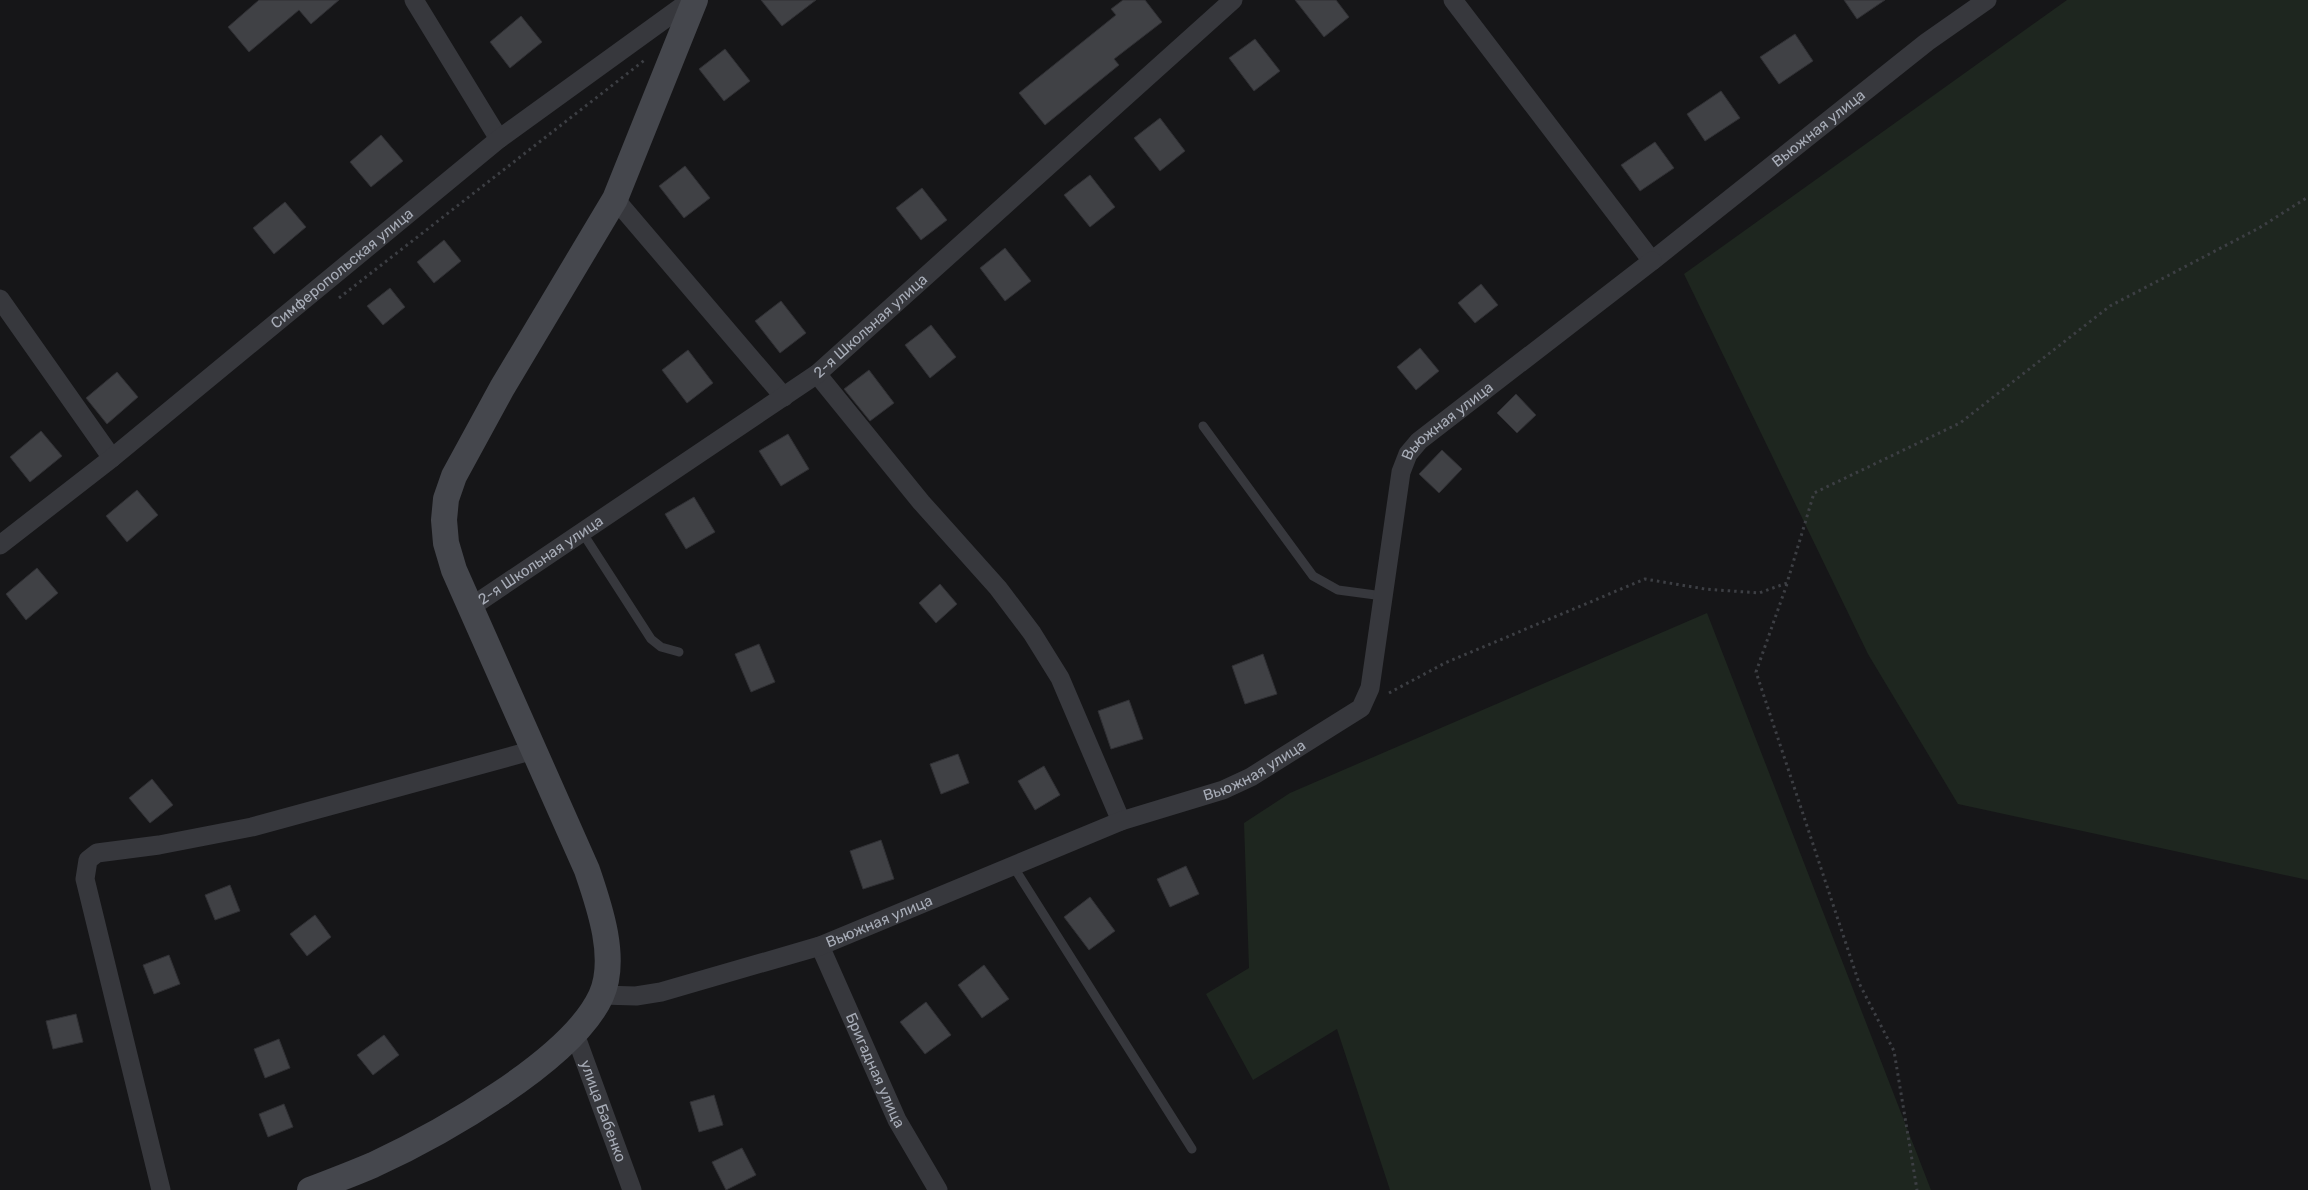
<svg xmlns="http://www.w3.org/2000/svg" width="2308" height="1190" viewBox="0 0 2308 1190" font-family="Rubik,sans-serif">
<rect width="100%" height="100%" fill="#161618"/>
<g fill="#1e261f">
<path d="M2067,0H2308V880L1958,804L1868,654L1684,274Z"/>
<path d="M1707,613L1931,1190H1390L1337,1029L1253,1080L1206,994L1249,968L1244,823L1290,793Z"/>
</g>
<g fill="#404145" stroke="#303034">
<path d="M259,0H339L311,24L299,10L249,52L228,27Z"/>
<path d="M761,0H816L782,26Z"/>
<path d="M1123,0H1145L1162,22L1114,59L1119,65L1045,125L1019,93L1116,15L1111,9Z"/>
<path d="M1295,0H1336L1349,17L1324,37Z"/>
<path d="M1844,0H1885L1857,19Z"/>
<path d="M521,16L542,42L510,68L490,42Z"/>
<path d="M1795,34L1813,61L1779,84L1760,57Z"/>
<path d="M1255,39L1280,71L1254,91L1229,58Z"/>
<path d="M725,49L750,81L724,101L699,69Z"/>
<path d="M1721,91L1740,118L1705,141L1687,114Z"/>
<path d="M1160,118L1185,151L1160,171L1134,138Z"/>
<path d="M381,135L403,161L371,187L350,162Z"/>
<path d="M1655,142L1674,168L1640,191L1621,165Z"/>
<path d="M685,166L710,198L684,218L659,186Z"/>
<path d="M1090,175L1115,207L1090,227L1064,195Z"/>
<path d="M922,188L947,220L921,240L896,208Z"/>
<path d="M285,202L306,227L274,254L253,228Z"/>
<path d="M444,240L461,261L434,283L417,262Z"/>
<path d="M1005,248L1031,281L1005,301L980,268Z"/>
<path d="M1481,284L1498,305L1475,323L1458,303Z"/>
<path d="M390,288L405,307L383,325L367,306Z"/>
<path d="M781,301L806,333L780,353L755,321Z"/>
<path d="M931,325L956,357L930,378L905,345Z"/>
<path d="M1420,348L1439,371L1416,390L1397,367Z"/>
<path d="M688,350L713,383L687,403L662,370Z"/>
<path d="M869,370L894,403L870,421L844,389Z"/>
<path d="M117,372L138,397L107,424L86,398Z"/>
<path d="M1516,394L1536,415L1517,433L1497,413Z"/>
<path d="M41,431L62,456L30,482L10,457Z"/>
<path d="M788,434L809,469L781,486L759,451Z"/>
<path d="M1442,450L1462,469L1439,493L1419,474Z"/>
<path d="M137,490L158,515L127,542L106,516Z"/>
<path d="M694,497L715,532L686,549L665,514Z"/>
<path d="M37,568L58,593L26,620L6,594Z"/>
<path d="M940,584L957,604L936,623L919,603Z"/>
<path d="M759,644L775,682L751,692L735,654Z"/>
<path d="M1263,654L1277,694L1245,704L1232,666Z"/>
<path d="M1129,700L1143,739L1111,749L1098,711Z"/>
<path d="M958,754L969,783L941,794L930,764Z"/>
<path d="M1044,766L1060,795L1035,810L1018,781Z"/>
<path d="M152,779L173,805L150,823L129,798Z"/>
<path d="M881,840L894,879L863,889L850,851Z"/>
<path d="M1186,866L1199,894L1170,907L1157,879Z"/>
<path d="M230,885L240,911L215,920L205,895Z"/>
<path d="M1090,897L1115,931L1089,950L1064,917Z"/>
<path d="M315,915L331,937L307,956L290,934Z"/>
<path d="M169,955L180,984L154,994L143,965Z"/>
<path d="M984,965L1009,999L982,1018L958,985Z"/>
<path d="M926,1002L951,1035L925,1054L900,1022Z"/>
<path d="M76,1014L83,1042L53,1049L46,1021Z"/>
<path d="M384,1035L399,1055L373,1075L357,1055Z"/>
<path d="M279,1039L290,1068L265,1078L254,1049Z"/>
<path d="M714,1095L723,1125L699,1132L690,1102Z"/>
<path d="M284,1104L293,1127L268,1137L259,1114Z"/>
<path d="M742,1148L756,1175L726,1190L712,1162Z"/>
</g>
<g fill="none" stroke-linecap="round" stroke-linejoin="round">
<g stroke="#3d3f44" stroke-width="3" stroke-dasharray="2.5 4" stroke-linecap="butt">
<path d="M339,298L646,59"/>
<path d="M1787,584L1756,672L1859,983L1894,1051L1917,1190"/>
<path d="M1389,693L1445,663L1645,579L1705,589L1759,593L1787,583L1814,493L1960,423L2110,306L2259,228L2308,197"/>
</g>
<g stroke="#37383d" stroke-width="9">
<path d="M1203,426L1313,576L1338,590L1383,596"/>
<path d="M582,532L651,639L661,647L679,652"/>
<path d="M1013,866L1192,1149"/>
</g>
<g stroke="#37383d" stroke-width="19">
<path d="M414,0L499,139"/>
<path id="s1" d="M1453,0L1652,261L1927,42L1987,0"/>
<path d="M615,199L784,397"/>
<path d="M0,299L112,458"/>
<path d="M817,374L921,502L998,588L1032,633L1060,678L1121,821"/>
<path id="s2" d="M0,545L112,458L499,139L691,0"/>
<path id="s3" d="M471,607L817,374L1233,0"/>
<path id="s4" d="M820,946L897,1120L938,1190"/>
<path id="s5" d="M601,995L636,996L661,992L820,946L1121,821L1223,790L1251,777L1361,708L1370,688L1401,472L1408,454L1419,441L1652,261"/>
<path id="s6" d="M575,1034L632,1190"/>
<path d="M161,1190L85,879L88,860L97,853L159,845L252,827L534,750"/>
</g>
<path stroke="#45474d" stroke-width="26" d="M310,1190C331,1182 352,1174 373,1165C438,1135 571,1061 601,996C618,959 599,905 587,870L454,570L446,543L444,520L446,499L454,476L502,388L615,199L695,0"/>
</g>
<g text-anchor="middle" stroke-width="4.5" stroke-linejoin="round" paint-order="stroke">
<g font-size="15" fill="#a8adb8" stroke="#111113">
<text dy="5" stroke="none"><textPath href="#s1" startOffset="541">Вьюжная улица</textPath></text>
<text dy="5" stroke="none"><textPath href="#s2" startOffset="440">Симферопольская улица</textPath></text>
<text dy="5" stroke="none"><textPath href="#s3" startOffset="489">2-я Школьная улица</textPath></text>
<text dy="5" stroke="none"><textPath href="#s5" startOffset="1130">Вьюжная улица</textPath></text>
<text dy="5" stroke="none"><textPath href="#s3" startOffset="84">2-я Школьная улица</textPath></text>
<text dy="5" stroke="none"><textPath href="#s5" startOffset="695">Вьюжная улица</textPath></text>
<text dy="5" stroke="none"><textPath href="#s5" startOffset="290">Вьюжная улица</textPath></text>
<text dy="5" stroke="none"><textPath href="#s4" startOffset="136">Бригадная улица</textPath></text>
<text dy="5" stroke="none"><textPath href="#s6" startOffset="82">улица Бабенко</textPath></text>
</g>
</g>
</svg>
